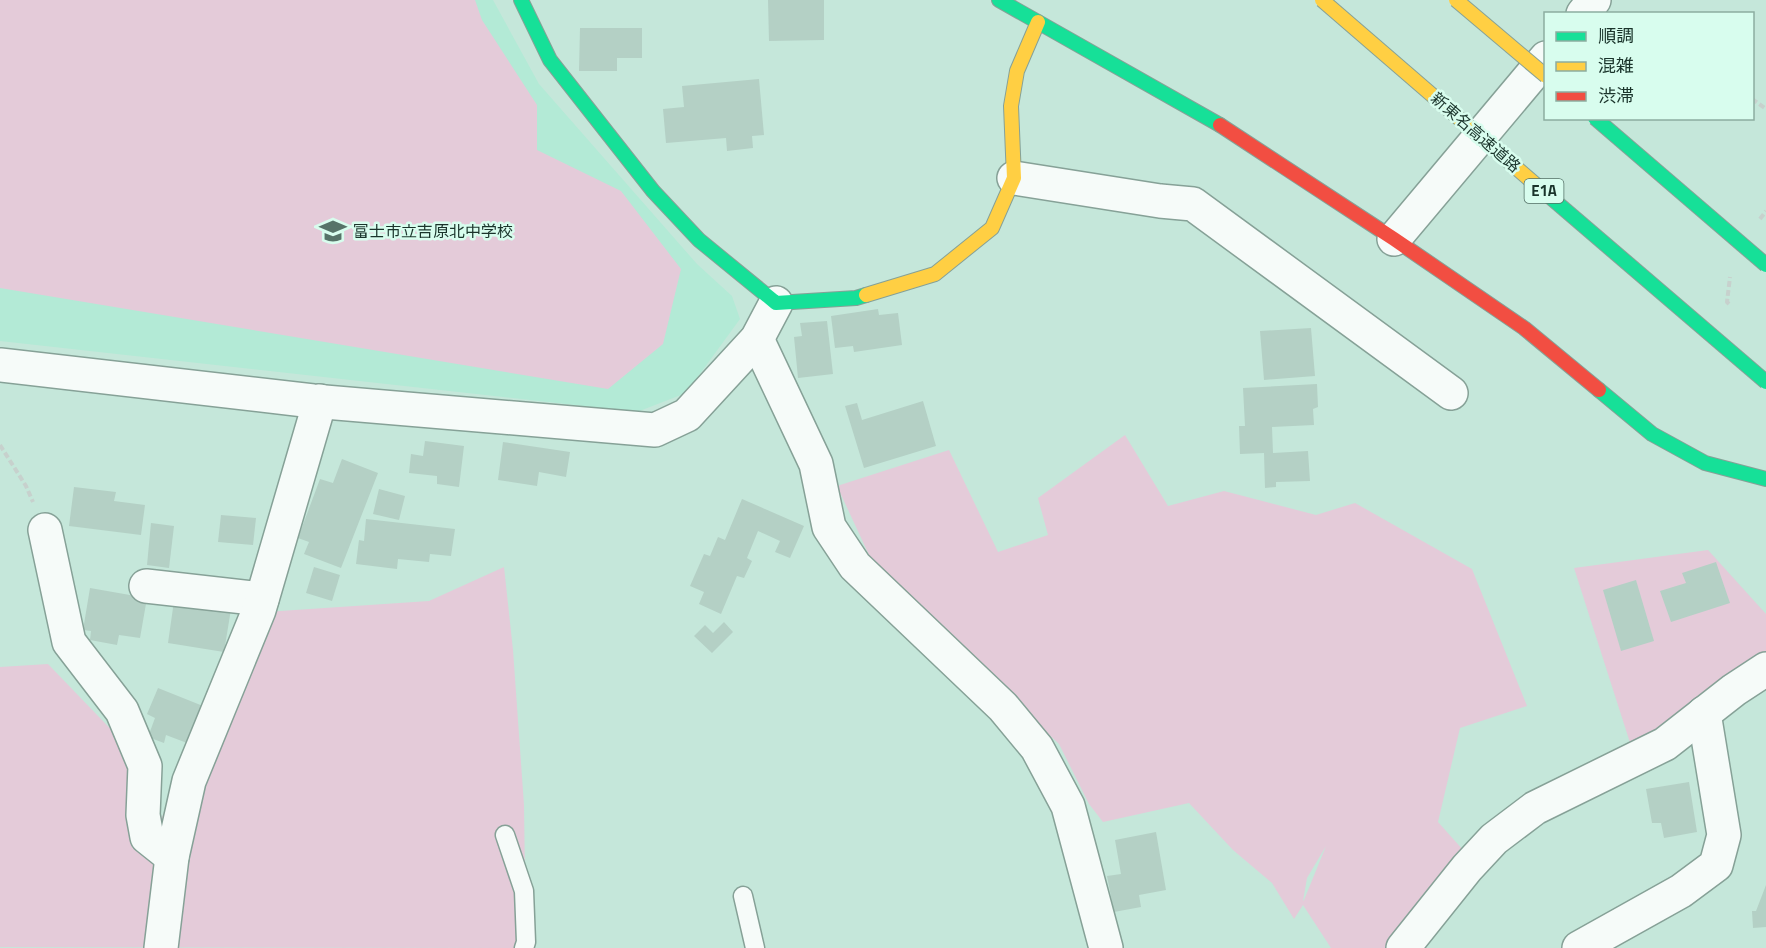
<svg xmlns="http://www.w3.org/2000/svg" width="1766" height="948" viewBox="0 0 1766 948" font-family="'Titillium Web','Noto Sans JP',sans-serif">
<rect width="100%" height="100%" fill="#c5e7da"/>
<path fill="#b3ead6" d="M0,0H493L539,84L697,264L732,296L740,319L686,393L637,412L0,341Z"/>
<g fill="#e4cbd9" fill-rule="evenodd">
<path d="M0,0H475L482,20L537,105V150L621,191L681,269L663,344L608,389L0,288Z"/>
<path d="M1125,435L1168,506L1224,491L1316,515L1355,503L1472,569L1527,706L1460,728L1438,822L1464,851L1386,948H1331L1303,905L1294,919L1272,883L1233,850L1189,803L1103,822L1089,804L1059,744L876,570L837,486L949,450L998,552L1048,535L1038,498ZM1326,846L1304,900L1303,901L1307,878Z"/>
<path d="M1708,550L1766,614V654L1633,752L1574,568Z"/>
<path d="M504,567L513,650L524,805L526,948L0,947V667L48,664L126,745L147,852L250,613L429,601Z"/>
</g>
<g fill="#b4d0c5">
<path d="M768,0H824V40L769,41Z"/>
<path d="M580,28H642V58H617V71H579Z"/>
<path d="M759,79L764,135L752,136L753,148L727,151L726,138L666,143L663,109L684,107L682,86Z"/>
<path d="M878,309L879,315L898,313L902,345L854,352L853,346L835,348L831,316Z"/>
<path d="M827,321L833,374L798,378L794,337L802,336L800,323Z"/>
<path d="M1311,328L1315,376L1264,380L1260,331Z"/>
<path d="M1317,384L1318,407L1313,409L1314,425L1272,427L1273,453L1308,451L1310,481L1276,482V487L1265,488L1264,453L1240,454L1239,426H1245L1243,388Z"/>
<path d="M923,401L936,446L864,468L845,406L857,403L862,420Z"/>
<path d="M425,441L464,446L459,487L437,484V476L409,473L411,454L423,456Z"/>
<path d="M503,442L570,452L566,477L539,472L537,486L498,480Z"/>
<path d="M342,459L378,473L341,568L304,554L309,542L298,538L320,479L333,483Z"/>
<path d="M74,487L116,492L114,501L145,505L141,535L69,526Z"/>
<path d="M379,489L405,496L399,520L373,514Z"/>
<path d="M742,499L804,526L790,558L775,552L780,541L758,531L747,558L752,561L744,578L737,576L721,614L699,604L704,592L690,586L704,554L710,556L718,537L725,540Z"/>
<path d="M221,515L256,518L253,545L218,542Z"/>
<path d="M366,519L455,529L451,556L430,554L429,562L398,559L397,569L356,564L359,540L364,541Z"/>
<path d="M151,523L174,526L169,568L147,565Z"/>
<path d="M1716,562L1730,603L1671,622L1660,591L1686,583L1682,573Z"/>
<path d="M314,567L340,575L332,601L306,593Z"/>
<path d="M1636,580L1654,641L1621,651L1603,590Z"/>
<path d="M90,588L147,598L140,638L119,635L117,645L90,640L91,631L83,630Z"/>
<path d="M174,601L231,609L224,652L168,643Z"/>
<path d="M724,622L733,632L712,653L694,636L705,625L713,633Z"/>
<path d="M158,688L203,706L187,743L166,735L164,743L148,737L155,718L147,714Z"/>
<path d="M1689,782L1697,832L1664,838L1661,823H1652L1646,789Z"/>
<path d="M1156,832L1166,890L1139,895L1141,907L1114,912L1107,876L1121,874L1115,840Z"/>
<path d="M1766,885V927L1753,928L1752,911H1756Z"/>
</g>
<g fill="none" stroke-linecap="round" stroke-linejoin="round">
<defs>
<g id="lane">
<path d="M505,835L524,891L526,942L524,948"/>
<path d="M743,896L755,948"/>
</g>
<g id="street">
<path d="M1583,14L1594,0"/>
<path d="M1014,178L1160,201L1193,204L1451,393"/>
<path d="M1394,239L1546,58"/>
<path d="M757,339L816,464L829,527L855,566L1003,707L1037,748L1068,806L1106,948"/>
<path d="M0,365L313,401L655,430L687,415L757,339L776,303"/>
<path d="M45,530L69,642L122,711L145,766L143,815L147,837L172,857"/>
<path d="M146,586L262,599"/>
<path d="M161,948L172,857L189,781L259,610L320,401"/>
<path d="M1403,948L1467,868L1494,839L1535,808L1665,744L1734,690L1766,669"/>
<path d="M1579,948L1681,891L1716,865L1724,835L1704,713"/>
</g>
<g id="fast">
<path d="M521,0L550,60L653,191L699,240L776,303L856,298L866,295"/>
<path d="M999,0L1220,125"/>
<path d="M1599,390L1652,434L1705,463L1766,479"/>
</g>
<path id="slow" d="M866,295L935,274L992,228L1014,178L1011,106L1017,71L1038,22"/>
<path id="jam" d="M1220,125L1394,239L1524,328L1599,390"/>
</defs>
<use href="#lane" stroke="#86a197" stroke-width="21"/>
<use href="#street" stroke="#86a197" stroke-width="36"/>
<use href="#fast" stroke="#86a197" stroke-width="16"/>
<use href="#slow" stroke="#86a197" stroke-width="16"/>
<use href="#jam" stroke="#86a197" stroke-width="16"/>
<g stroke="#c7d1cd" stroke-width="4" stroke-dasharray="6 3" stroke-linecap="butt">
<path d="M1752,99L1766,109"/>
<path d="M1760,219L1766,211"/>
<path d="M1729,304L1727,302L1730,277"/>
<path d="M0,445L26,486L33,502"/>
</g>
<use href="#lane" stroke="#f6fbf9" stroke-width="18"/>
<use href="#street" stroke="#f6fbf9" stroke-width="33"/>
<use href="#fast" stroke="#16e098" stroke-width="14"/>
<use href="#slow" stroke="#ffcf43" stroke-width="14"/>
<use href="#jam" stroke="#f24e42" stroke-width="14"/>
<defs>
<g id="fast-bridge">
<path d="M1595,118L1766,265"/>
<path d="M1535,184L1766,382"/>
</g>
<g id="slow-bridge">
<path d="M1322,0L1535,184"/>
<path d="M1456,0L1546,76"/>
</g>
</defs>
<use href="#fast-bridge" stroke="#86a197" stroke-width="16" stroke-linecap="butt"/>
<use href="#slow-bridge" stroke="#86a197" stroke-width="16" stroke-linecap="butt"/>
<use href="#fast-bridge" stroke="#16e098" stroke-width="14"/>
<use href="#slow-bridge" stroke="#ffcf43" stroke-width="14"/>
</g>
<defs>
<symbol id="school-bare" viewBox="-9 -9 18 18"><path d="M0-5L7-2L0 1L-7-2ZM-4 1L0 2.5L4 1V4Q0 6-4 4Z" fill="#567368" stroke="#d8fdee" stroke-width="2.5" paint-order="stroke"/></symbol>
</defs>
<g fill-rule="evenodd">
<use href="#school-bare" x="314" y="212" width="38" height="38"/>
</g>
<g text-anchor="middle" stroke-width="5" stroke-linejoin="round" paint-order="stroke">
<rect fill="#d8fdee" stroke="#537066" stroke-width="1.5" x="1524.5" y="179" width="39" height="24" rx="4.5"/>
<g font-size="15" font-weight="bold" fill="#1a342b">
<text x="1544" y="196">E1A</text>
</g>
<g font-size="16" fill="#1a342b" stroke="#d8fdee">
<text transform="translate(1476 132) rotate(41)" y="6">新東名高速道路</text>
</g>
<g font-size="16" fill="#1a342b" stroke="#d8fdee" text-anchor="start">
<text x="353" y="237">富士市立吉原北中学校</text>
</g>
</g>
<rect x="1544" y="12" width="210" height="108" fill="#d8fdee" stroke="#8cada0" stroke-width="1.5"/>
<rect x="1556" y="32" width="30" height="9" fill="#16e098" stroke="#8cada0" stroke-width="1.5"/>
<text x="1598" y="42" font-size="18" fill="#1a342b">順調</text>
<rect x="1556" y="62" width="30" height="9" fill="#ffcf43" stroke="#8cada0" stroke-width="1.5"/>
<text x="1598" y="72" font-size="18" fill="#1a342b">混雑</text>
<rect x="1556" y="92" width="30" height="9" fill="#f24e42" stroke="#8cada0" stroke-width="1.5"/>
<text x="1598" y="102" font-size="18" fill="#1a342b">渋滞</text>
</svg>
